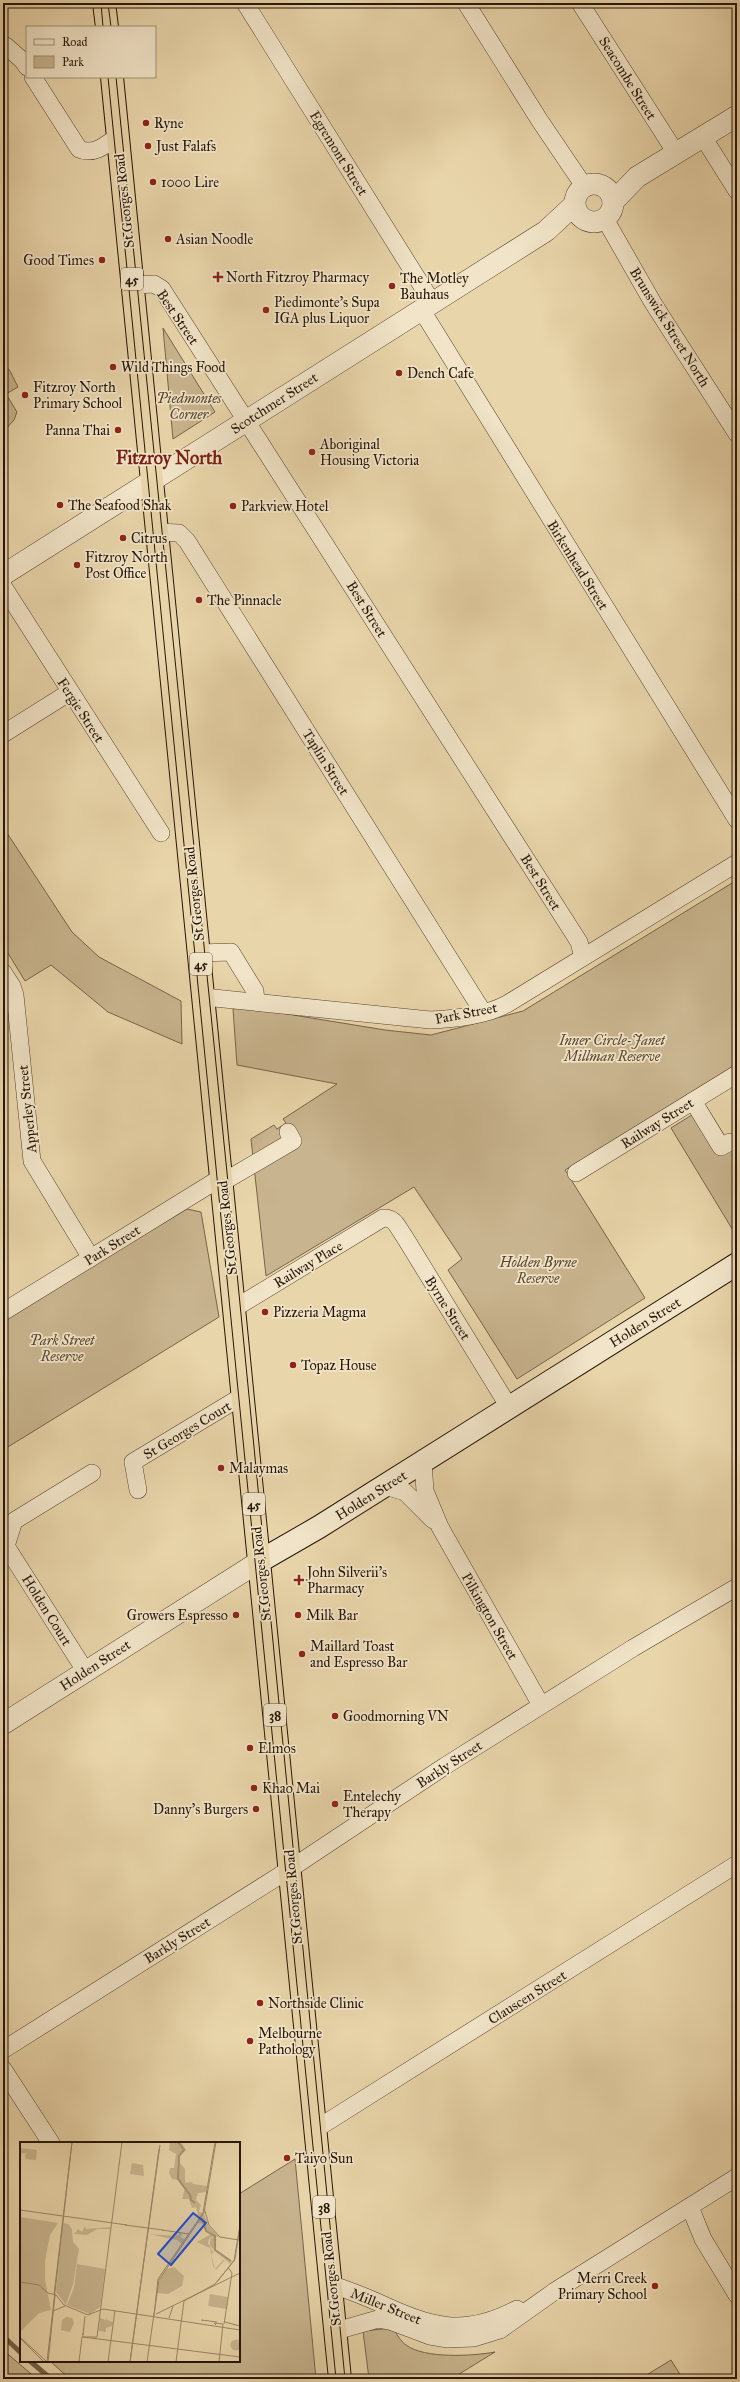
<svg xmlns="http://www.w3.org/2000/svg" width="740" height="2382" viewBox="0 0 740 2382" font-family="'IM FELL Great Primer',serif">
<rect width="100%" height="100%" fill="#e9d5aa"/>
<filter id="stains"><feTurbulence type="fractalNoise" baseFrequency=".005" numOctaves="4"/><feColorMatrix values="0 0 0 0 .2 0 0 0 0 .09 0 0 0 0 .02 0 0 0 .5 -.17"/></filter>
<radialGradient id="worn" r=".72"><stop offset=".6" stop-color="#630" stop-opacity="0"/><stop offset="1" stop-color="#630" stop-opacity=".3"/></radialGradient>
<g fill="#c8b48e" stroke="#77644a">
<path d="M163,328L215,412L173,439Z"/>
<path d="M3,363L10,371L18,387L6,394L17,412L14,420L3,432Z"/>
<path d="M7,833L72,932L99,957L181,1001L182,1044L108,1012L51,965L25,981L3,945V836Z"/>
<path d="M737,880V1064L565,1170L645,1298L517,1379L448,1270L462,1259L414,1187L266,1276L251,1139L274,1125L277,1129L286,1123L283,1119L337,1084L237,1065L233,1009L244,1007L385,1030L431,1035L523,1011Z"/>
<path d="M706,1106L737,1156V1237L671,1128Z"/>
<path d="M187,1209L201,1212L219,1317L3,1450V1318Z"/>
<path d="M295,2159L316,2379H70L50,2361H239V2194Z"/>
<path d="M393,2328C396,2333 401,2342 406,2345C424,2359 474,2356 495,2352L451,2379H369L363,2331Z"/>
<path d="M3,2350L37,2379H3Z"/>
<path d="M671,2360L683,2379H640Z"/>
</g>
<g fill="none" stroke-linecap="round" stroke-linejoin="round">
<g stroke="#736147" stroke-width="5">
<path d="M3,2336L21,2353"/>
<path d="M30,2361L51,2379"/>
</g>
<defs>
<g id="minor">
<path d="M245,3L432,302"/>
<path d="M466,3L540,121L584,186"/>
<path d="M580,3L676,153"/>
<path d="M6,46L23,61L27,67"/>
<path d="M33,77L79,149C94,156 107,144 118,136"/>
<path d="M703,137L737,191"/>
<path d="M605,219L653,303L737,434"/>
<path d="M133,285L154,284L162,289L579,942L583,957"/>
<path d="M421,309L737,820"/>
<path d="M157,532L179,533L187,541L483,1012"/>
<path d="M3,586L161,833"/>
<path d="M3,734L70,692"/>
<path d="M200,953L231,952L255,991L256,1001"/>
<path d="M3,972L12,986L15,995L32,1161L91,1258"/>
<path d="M204,997L430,1020C455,1019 485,1016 507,1004L737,863"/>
<path d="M693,1101L721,1147L730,1142"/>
<path d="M576,1173L737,1074"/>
<path d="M223,1182L293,1141L288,1132"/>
<path d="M235,1308L383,1218C395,1217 398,1228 404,1236L509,1407"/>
<path d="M3,1312L222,1177"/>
<path d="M423,1461L425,1491L440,1527L541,1705"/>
<path d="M385,1486L405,1492L433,1520"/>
<path d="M138,1490L133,1462L244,1395"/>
<path d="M86,1672L6,1546L14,1521L92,1473"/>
<path d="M3,2050L290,1869L445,1766L633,1648L737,1587"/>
<path d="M3,2069L51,2143"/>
<path d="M316,2129L737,1864"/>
<path d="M690,2207L703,2239L737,2295"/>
<path d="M331,2284C347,2290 362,2295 377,2302C429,2326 462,2338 517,2309"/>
<path d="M336,2331L378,2319L390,2321L430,2336L448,2339L474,2338L500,2330L555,2291L737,2177"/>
</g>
<g id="tertiary">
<circle cx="594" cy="203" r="19"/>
<path d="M613,202L637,177L737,116"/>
<path d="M3,575L546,231L574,205"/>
<path d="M3,1724L260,1561"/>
</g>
<path id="secondary" d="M260,1561L319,1527L737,1264"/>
<g id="trunk">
<path d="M104,3L107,27"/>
<path d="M112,77L340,2379"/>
</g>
</defs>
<use href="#minor" stroke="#57452f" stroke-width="18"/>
<use href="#tertiary" stroke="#57452f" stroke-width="22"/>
<use href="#secondary" stroke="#261506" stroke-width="24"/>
<use href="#trunk" stroke="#261506" stroke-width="24"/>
<use href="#minor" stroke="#f1e4c8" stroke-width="17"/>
<use href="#tertiary" stroke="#f1e4c8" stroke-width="21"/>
<use href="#secondary" stroke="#f1e4c8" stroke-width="22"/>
<use href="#trunk" stroke="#e9d5aa" stroke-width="22"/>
<g stroke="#261506" stroke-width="1">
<path d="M101,3L103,27"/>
<path d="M108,3L111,27"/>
<path d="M108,77L336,2379"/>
<path d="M116,77L232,1222L345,2379"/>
</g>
</g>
<g fill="#8f2418" stroke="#f1e4c8" stroke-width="1.5">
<circle cx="146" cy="123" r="4"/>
<circle cx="148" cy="146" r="4"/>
<circle cx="153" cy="182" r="4"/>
<circle cx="168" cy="239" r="4"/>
<circle cx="102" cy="260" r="4"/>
<path d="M216 271h4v4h4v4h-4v4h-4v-4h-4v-4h4z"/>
<circle cx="392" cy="286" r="4"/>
<circle cx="266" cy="310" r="4"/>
<circle cx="113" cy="367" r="4"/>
<circle cx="399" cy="373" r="4"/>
<circle cx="25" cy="395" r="4"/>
<circle cx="118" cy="430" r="4"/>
<circle cx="312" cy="452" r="4"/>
<circle cx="60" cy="505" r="4"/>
<circle cx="233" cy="506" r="4"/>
<circle cx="123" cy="538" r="4"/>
<circle cx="77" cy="565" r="4"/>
<circle cx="199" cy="600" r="4"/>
<circle cx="265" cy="1312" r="4"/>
<circle cx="293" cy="1365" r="4"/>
<circle cx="221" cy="1468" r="4"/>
<path d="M297 1574h4v4h4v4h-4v4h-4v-4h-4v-4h4z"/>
<circle cx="236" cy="1615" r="4"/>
<circle cx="298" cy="1615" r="4"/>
<circle cx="302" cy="1654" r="4"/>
<circle cx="335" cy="1716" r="4"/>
<circle cx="250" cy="1748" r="4"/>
<circle cx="254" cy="1788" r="4"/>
<circle cx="335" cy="1804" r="4"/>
<circle cx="256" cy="1809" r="4"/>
<circle cx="260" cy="2003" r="4"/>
<circle cx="250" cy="2041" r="4"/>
<circle cx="287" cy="2158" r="4"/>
<circle cx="655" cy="2286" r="4"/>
</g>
<g text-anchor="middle" stroke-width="3.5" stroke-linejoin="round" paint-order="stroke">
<g fill="#f1e4c8" stroke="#635340" stroke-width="1">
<rect x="121" y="268" width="22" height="22" rx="3"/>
<rect x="190" y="953" width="22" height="22" rx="3"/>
<rect x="243" y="1493" width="22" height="22" rx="3"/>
<rect x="264" y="1704" width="22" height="22" rx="3"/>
<rect x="313" y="2196" width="22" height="22" rx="3"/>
</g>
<g font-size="13" font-weight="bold" fill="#261506">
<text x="132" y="284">45</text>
<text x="201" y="969">45</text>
<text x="254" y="1509">45</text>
<text x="275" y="1720">38</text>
<text x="324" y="2212">38</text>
</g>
<g font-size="14" fill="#261506" stroke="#f1e4c8">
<text transform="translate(628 78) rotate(58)" y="5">Seacombe Street</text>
<text transform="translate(339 153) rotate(58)" y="5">Egremont Street</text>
<text transform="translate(124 201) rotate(-96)" y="5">St Georges Road</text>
<text transform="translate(178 317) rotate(56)" y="5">Best Street</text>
<text transform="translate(670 327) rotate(58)" y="5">Brunswick Street North</text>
<text transform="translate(274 403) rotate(-33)" y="5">Scotchmer Street</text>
<text transform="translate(578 565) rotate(58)" y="5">Birkenhead Street</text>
<text transform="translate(367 609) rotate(58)" y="5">Best Street</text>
<text transform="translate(81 710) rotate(57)" y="5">Fergie Street</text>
<text transform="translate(326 762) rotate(58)" y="5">Taplin Street</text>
<text transform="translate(541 882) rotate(58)" y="5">Best Street</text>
<text transform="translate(194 894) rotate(-96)" y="5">St Georges Road</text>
<text transform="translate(466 1013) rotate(-11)" y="5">Park Street</text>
<text transform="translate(27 1109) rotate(-96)" y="5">Apperley Street</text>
<text transform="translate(657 1123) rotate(-32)" y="5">Railway Street</text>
<text transform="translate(227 1228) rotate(-96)" y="5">St Georges Road</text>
<text transform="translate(112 1245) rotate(-32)" y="5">Park Street</text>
<text transform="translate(308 1264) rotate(-31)" y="5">Railway Place</text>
<text transform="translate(448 1308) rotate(58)" y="5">Byrne Street</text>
<text transform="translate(645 1322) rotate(-32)" y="5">Holden Street</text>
<text transform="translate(187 1430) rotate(-31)" y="5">St Georges Court</text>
<text transform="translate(371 1495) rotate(-32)" y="5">Holden Street</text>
<text transform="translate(261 1574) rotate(-96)" y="5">St Georges Road</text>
<text transform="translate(47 1610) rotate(58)" y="5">Holden Court</text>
<text transform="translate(490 1616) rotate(60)" y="5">Pilkington Street</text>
<text transform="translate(95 1665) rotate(-33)" y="5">Holden Street</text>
<text transform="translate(449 1764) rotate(-33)" y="5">Barkly Street</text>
<text transform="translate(293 1897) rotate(-95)" y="5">St Georges Road</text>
<text transform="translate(177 1940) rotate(-32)" y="5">Barkly Street</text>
<text transform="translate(527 1997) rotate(-32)" y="5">Clauscen Street</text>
<text transform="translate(331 2279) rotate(-96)" y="5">St Georges Road</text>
<text transform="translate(386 2306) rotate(22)" y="5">Miller Street</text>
</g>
<g font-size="14" fill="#261506" stroke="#f1e4c8" text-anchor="start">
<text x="154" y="128">Ryne</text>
<text x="156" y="151">Just Falafs</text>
<text x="161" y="187">1000 Lire</text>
<text x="176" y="244">Asian Noodle</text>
<text x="94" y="265" text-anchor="end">Good Times</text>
<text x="226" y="282">North Fitzroy Pharmacy</text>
<text x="400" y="283">The Motley<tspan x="400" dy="16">Bauhaus</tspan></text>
<text x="274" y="307">Piedimonte's Supa<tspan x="274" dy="16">IGA plus Liquor</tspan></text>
<text x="121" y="372">Wild Things Food</text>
<text x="407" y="378">Dench Cafe</text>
<text x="33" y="392">Fitzroy North<tspan x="33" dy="16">Primary School</tspan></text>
<text x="110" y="435" text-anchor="end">Panna Thai</text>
<text x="320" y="449">Aboriginal<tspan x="320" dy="16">Housing Victoria</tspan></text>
<text x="68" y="510">The Seafood Shak</text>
<text x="241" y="511">Parkview Hotel</text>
<text x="131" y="543">Citrus</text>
<text x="85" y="562">Fitzroy North<tspan x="85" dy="16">Post Office</tspan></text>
<text x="207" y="605">The Pinnacle</text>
<text x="273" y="1317">Pizzeria Magma</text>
<text x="301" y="1370">Topaz House</text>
<text x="229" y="1473">Malaymas</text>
<text x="307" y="1577">John Silverii's<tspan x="307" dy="16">Pharmacy</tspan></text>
<text x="228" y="1620" text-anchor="end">Growers Espresso</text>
<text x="306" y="1620">Milk Bar</text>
<text x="310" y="1651">Maillard Toast<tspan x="310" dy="16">and Espresso Bar</tspan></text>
<text x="343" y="1721">Goodmorning VN</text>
<text x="258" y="1753">Elmos</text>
<text x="262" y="1793">Khao Mai</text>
<text x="343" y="1801">Entelechy<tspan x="343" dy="16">Therapy</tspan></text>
<text x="248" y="1814" text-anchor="end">Danny's Burgers</text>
<text x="268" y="2008">Northside Clinic</text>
<text x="258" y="2038">Melbourne<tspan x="258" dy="16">Pathology</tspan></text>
<text x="295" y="2163">Taiyo Sun</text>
<text x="647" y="2283" text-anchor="end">Merri Creek<tspan x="647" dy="16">Primary School</tspan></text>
</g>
<g font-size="14" font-style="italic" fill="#57452f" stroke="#f1e4c8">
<text x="189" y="403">Piedmontes<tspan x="189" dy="16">Corner</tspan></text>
<text x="612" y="1045">Inner Circle-Janet<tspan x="612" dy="16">Millman Reserve</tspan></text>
<text x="538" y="1267">Holden Byrne<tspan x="538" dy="16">Reserve</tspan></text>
<text x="62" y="1345">Park Street<tspan x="62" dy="16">Reserve</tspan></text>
</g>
<g font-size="18" font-weight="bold" fill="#7a1f14" stroke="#f1e4c8">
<text x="169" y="464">Fitzroy North</text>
</g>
</g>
<g transform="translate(20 2142)">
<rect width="220" height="220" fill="#e9d5aa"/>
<path d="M150,0H161L166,8L158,15L157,27L160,16V21L165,27V41L171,40L173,42L187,44L186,50L178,51L176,58L181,63L179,70L183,71L179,77L176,65L172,66L169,57H162L165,46L158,38L157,27L158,38L152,37L149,31L150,26H154L156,12L149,8ZM0,6L17,8L16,18L5,17L6,11L0,12ZM112,21L123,23L124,34L110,32ZM184,72L188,83L200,96L195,94L194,107L212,120L210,122L190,104V98L194,93L189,97L188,101L193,110H194L191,112L195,127L203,118L196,111L209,123L204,119L196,128L193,124L190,106L177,100L191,92L186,89L185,82L177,81ZM0,75L38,81L30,93L25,119V138L31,168L19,171L0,190ZM43,81L48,82L52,87L53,100L59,107L53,142L46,163L36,150ZM65,84L66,87L91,85L90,87H77L67,93L54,92L58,87L62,90ZM155,90L158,94L159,91H162L161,96L165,97L162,102L157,98L129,92L155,94ZM57,122L85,127L80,165L70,172L47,163L54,146ZM154,125L164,134L162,144L148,152L137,151L140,137L147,127ZM190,152L208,155L207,167L188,164ZM46,175L52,176L54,181L50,190L41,188L42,178ZM87,175V178L93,180L92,184L86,186V190L79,189L80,176L86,178ZM210.5 203a5.5 5.5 0 1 1 11 0a5.5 5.5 0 1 1-11 0Z" fill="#c8b48e"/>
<path fill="none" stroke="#a79472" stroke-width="2" d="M158,0L164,8L159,14L158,37L170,53L171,58L175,61M182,76L186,89L195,94V108L211,119"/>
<path fill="none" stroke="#9b8868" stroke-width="1" d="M0,68L107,83M185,69L189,83L200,95L219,98M105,83L143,88M142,88L169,92M0,140L19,143L28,151L36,153L44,163L68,173L83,167L220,188M197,140L215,117L220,85M34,153L52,0M33,169L45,164M136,172L220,131M134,174L138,137L183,71L195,0M149,176L153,164M181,178L197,180M205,180L220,184M204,182L212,131L208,125M196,183L194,181L203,182L199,220M63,191V195L220,215M63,193L65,174M0,195L26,219M0,196L24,220M27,220L52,0M28,220L35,153M59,220L62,195H77L102,0M88,220L95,168M110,220L140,3M110,220L139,7M127,220L139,138L184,71L196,0M156,220L164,159L195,142L214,119L220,83"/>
<path fill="#1d4ed8" fill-opacity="0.15" stroke="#1d4ed8" stroke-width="2" d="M173,71L186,81L151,123L138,112Z"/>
<rect width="220" height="220" fill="none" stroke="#261506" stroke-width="2"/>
</g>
<rect width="740" height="2382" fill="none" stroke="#e9d5aa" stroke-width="16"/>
<rect x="4" y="4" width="732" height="2374" fill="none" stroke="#261506" stroke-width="2"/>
<rect x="8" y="8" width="724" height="2366" fill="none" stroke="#261506"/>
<rect x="26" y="26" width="130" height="52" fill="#f1e4c8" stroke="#a0917a"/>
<rect x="34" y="39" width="20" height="6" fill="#f1e4c8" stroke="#a0917a"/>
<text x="62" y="46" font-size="12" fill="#261506">Road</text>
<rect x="34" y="56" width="20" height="12" fill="#c8b48e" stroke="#a0917a"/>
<text x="62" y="66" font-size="12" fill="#261506">Park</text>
<rect width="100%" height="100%" filter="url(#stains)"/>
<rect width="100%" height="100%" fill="url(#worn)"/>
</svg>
